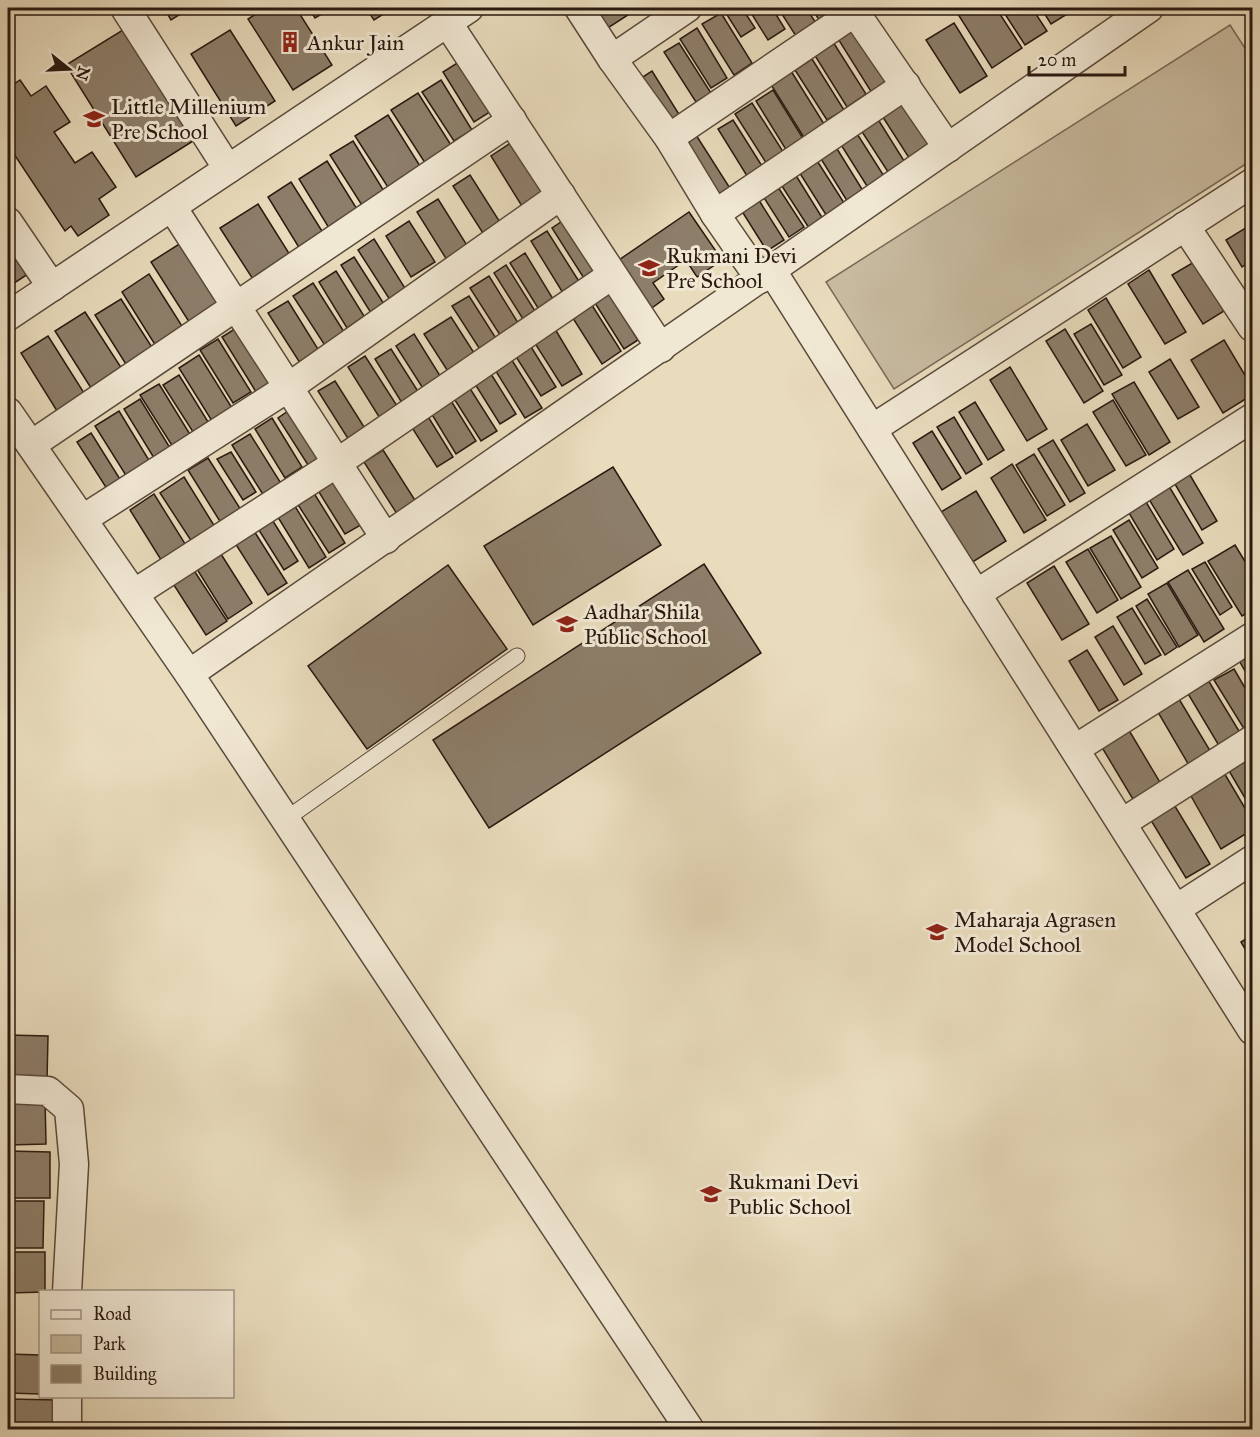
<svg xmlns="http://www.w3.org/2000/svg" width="1260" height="1437" viewBox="0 0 1260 1437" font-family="'IM FELL Great Primer',serif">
<rect width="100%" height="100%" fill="#e9dcbd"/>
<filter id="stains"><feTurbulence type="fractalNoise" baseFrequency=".00333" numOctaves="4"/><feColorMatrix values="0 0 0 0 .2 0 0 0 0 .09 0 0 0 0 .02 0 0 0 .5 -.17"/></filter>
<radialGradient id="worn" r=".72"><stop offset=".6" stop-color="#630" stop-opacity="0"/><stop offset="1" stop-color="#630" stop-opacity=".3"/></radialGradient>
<path fill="#c8bba0" stroke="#786a58" stroke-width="1.5" d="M1230,25L1252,59V160L894,389L826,282Z"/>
<g fill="#8d7e6a" stroke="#291910" stroke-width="1.5">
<path d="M164,8H190L171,20Z"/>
<path d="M265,8H296L332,65L293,90L248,19Z"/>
<path d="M309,8H332L315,18Z"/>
<path d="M366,8H393L374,20Z"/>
<path d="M584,8H627L631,13L600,33Z"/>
<path d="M728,8H742L755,28L741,37L724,10Z"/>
<path d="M748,8H772L785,29L768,40Z"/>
<path d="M778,8H806L816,23L796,36Z"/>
<path d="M811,8H834L836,10L820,21Z"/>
<path d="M961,8H996L1022,48L992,68L956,11Z"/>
<path d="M1001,8H1032L1047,31L1025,45Z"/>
<path d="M1041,8H1077L1051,24Z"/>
<path d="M721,13L752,63L734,75L702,24Z"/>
<path d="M857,20L894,79L872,93L835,34Z"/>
<path d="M954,23L987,76L960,93L926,40Z"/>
<path d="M131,25L201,136L136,177L66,65Z"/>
<path d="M697,28L727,78L711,88L680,39Z"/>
<path d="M230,30L275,101L236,126L191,54Z"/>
<path d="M833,42L866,94L847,107L814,54Z"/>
<path d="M679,43L711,93L696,102L664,52Z"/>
<path d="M812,59L844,110L827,120L795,70Z"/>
<path d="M462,60L493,110L474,122L443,72Z"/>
<path d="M652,71L680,116L664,127L635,82Z"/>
<path d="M791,71L829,132L808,144L770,83Z"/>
<path d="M20,80L31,96L46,86L70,122L54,132L75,163L92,152L116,187L99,199L109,215L78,236L71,226L65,231L8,145V88Z"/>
<path d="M441,80L472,130L454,141L422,92Z"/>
<path d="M773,90L807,145L790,156L756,101Z"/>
<path d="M418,93L456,153L429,169L391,110Z"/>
<path d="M900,99L933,151L913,164L879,111Z"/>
<path d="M752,103L789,161L772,172L735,114Z"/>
<path d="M874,113L906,164L890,175L857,124Z"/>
<path d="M388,115L425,174L393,195L355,136Z"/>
<path d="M733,120L767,174L752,184L718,129Z"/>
<path d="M854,129L889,184L872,194L838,140Z"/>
<path d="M696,135L733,193L716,204L680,145Z"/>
<path d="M515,140L550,196L525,211L491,156Z"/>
<path d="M353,141L387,196L365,210L330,155Z"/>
<path d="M834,144L865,194L849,204L818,154Z"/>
<path d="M814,156L846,206L828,218L796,167Z"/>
<path d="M327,161L360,214L332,233L299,179Z"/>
<path d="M795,174L823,219L809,228L780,183Z"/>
<path d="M470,175L503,227L486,238L453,186Z"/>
<path d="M291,182L327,239L303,254L268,197Z"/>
<path d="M776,184L804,227L789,237L761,193Z"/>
<path d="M755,194L784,240L767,251L738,205Z"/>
<path d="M438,199L468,247L447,260L417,212Z"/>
<path d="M258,204L295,263L258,287L220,228Z"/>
<path d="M689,212L722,260L697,277L686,260L653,283L664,299L645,313L613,264Z"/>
<path d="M570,216L605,272L587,283L552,228Z"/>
<path d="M409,221L435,262L411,277L386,236Z"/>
<path d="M1252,224V260L1242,267L1226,240Z"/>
<path d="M547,231L580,283L563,293L531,241Z"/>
<path d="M374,239L408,293L392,303L358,250Z"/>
<path d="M184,241L226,307L193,328L151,262Z"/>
<path d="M8,242L28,274L8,287Z"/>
<path d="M525,253L553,299L538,308L510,263Z"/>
<path d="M354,257L384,304L371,313L341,265Z"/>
<path d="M1194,262L1224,311L1203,324L1172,275Z"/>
<path d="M506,265L535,311L523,319L494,273Z"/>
<path d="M1149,270L1186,332L1165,344L1128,284Z"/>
<path d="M336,271L364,316L347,328L319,282Z"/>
<path d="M149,274L187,334L159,351L122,292Z"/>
<path d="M489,276L520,326L502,338L470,288Z"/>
<path d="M313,283L346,335L326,347L293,296Z"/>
<path d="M609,294L638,340L624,349L595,303Z"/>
<path d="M469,296L497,340L481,351L452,306Z"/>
<path d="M1106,298L1141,357L1123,368L1088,310Z"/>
<path d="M121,299L155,352L129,369L95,315Z"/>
<path d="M588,299L621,351L602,364L569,312Z"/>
<path d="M288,301L321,354L302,366L268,313Z"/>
<path d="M85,312L122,369L91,388L55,331Z"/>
<path d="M451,317L476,356L449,373L424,334Z"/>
<path d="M552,324L582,374L562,386L531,337Z"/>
<path d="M1091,324L1122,375L1104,385L1074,334Z"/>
<path d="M241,325L278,383L258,395L222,337Z"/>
<path d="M1065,329L1103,391L1084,403L1046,341Z"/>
<path d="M414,334L442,379L424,390L396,346Z"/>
<path d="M48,336L84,393L57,411L21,353Z"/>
<path d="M218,339L251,392L233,403L200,350Z"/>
<path d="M1224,340L1252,387V395L1223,413L1191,360Z"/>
<path d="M528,342L556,387L541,396L513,352Z"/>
<path d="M391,349L419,393L402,403L375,359Z"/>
<path d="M508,354L542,408L525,418L492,365Z"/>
<path d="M199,355L232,408L212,421L179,368Z"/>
<path d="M365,356L399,409L381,420L348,367Z"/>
<path d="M1170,359L1199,407L1178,419L1149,372Z"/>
<path d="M1010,367L1047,429L1027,441L990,380Z"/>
<path d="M491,374L516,414L500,424L475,384Z"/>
<path d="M179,375L210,425L195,435L163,385Z"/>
<path d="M335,381L371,438L354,448L318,391Z"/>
<path d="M1134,382L1170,442L1149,455L1112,394Z"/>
<path d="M159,384L191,436L173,447L140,395Z"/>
<path d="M469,387L497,431L481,441L453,397Z"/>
<path d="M448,396L476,441L456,454L428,408Z"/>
<path d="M140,399L170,448L154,458L124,409Z"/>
<path d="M1113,400L1146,455L1126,466L1093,412Z"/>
<path d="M975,402L1004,450L988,460L959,412Z"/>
<path d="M294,407L326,458L310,468L278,418Z"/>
<path d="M119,411L150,462L127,477L95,426Z"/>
<path d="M427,415L453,457L437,467L411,426Z"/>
<path d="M954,417L982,464L966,474L937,427Z"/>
<path d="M272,418L302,467L285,478L255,429Z"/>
<path d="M1087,424L1115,470L1088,486L1061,440Z"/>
<path d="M932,431L961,478L942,490L913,443Z"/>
<path d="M91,433L123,484L109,492L77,442Z"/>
<path d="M250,434L282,485L264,496L232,445Z"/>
<path d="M1053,440L1085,493L1070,502L1038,449Z"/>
<path d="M383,450L418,505L399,517L364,462Z"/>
<path d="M231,452L256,492L243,500L217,459Z"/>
<path d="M1034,454L1065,505L1047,516L1016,465Z"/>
<path d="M208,458L241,510L221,523L188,470Z"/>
<path d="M1012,464L1046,520L1024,533L991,478Z"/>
<path d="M613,467L661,545L533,625L484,546Z"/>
<path d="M1187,470L1217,521L1202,530L1172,479Z"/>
<path d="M334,471L366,522L345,534L314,484Z"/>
<path d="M184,477L215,527L192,542L160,493Z"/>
<path d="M1167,483L1203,543L1183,555L1147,496Z"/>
<path d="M312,490L345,543L329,553L295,500Z"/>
<path d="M976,491L1006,541L971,563L941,512Z"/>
<path d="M154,494L187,547L163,563L130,510Z"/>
<path d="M1146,502L1174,549L1157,560L1129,513Z"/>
<path d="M293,503L326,557L309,568L276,514Z"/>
<path d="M271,518L298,561L284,570L257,527Z"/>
<path d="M1129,520L1158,568L1142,578L1113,530Z"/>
<path d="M254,531L287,583L268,595L235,543Z"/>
<path d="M1111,536L1141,587L1121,599L1090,548Z"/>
<path d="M1235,545L1252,573V610L1242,616L1208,561Z"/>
<path d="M1088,549L1118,600L1097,613L1066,562Z"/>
<path d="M219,551L252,603L228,619L195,566Z"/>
<path d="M1205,562L1232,607L1220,615L1192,569Z"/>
<path d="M704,564L761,653L489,828L433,740Z"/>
<path d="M448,565L507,649L367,749L308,666Z"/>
<path d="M1054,566L1089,624L1062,640L1027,583Z"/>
<path d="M193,569L227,621L206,635L172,582Z"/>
<path d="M1188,570L1224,629L1204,642L1168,582Z"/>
<path d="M1167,583L1198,635L1179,647L1148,594Z"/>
<path d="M1147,599L1177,647L1165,655L1136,606Z"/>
<path d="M1132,608L1161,655L1145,664L1117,617Z"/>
<path d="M1113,626L1142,674L1124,685L1095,637Z"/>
<path d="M1252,648V683L1237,657Z"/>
<path d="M1087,650L1118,700L1099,711L1069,661Z"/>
<path d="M1234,669L1252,700V728L1246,732L1214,680Z"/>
<path d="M1208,680L1242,736L1221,749L1187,692Z"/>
<path d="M1176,694L1212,754L1190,767L1155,707Z"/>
<path d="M1127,727L1164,789L1137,806L1100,744Z"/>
<path d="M1252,748V810L1225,764Z"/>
<path d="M1220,766L1252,820V830L1221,849L1187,789Z"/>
<path d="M1173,803L1210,864L1186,878L1149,817Z"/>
<path d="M1252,935V961L1241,942Z"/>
<path d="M8,1035L48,1036L47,1081L8,1080Z"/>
<path d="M45,1097L46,1144L8,1145V1098Z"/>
<path d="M8,1151L50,1152V1198H8Z"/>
<path d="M8,1201H44L43,1248H8Z"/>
<path d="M8,1252H45V1292L8,1293Z"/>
<path d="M8,1354L40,1355V1394L8,1393Z"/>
<path d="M8,1399L58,1400V1430H8Z"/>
</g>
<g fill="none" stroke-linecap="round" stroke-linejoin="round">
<defs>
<path id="service" d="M286,819L517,656"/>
<g id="minor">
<path d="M125,8L228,169"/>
<path d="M579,8L612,59L669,138L715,214L760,279"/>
<path d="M852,8L948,148"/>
<path d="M447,22L661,348"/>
<path d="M612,59L687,8"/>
<path d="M669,138L855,12"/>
<path d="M172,207L386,539"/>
<path d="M715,214L906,85"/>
<path d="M8,222L52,287"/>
<path d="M1185,226L1252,327"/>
<path d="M772,271L1252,1030"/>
<path d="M8,316L469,8"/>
<path d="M8,412L189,674L690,1430"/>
<path d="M872,429L1252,183"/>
<path d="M31,445L512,120"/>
<path d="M83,519L289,387L561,195"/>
<path d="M135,593L337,463L612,275"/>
<path d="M976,594L1252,418"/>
<path d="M189,674L1149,8"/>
<path d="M1075,749L1252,637"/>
<path d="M1122,823L1252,740"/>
<path d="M1176,909L1252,860"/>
<path d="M8,1089L48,1091L69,1109L74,1164L67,1292"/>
<path d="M67,1396V1430"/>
</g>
</defs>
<use href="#service" stroke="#594a3b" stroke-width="17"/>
<use href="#minor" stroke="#594a3b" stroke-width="31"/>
<use href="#service" stroke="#f1e8d4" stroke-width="15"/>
<use href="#minor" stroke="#f1e8d4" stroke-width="28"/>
</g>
<defs>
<symbol id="building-bare" viewBox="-9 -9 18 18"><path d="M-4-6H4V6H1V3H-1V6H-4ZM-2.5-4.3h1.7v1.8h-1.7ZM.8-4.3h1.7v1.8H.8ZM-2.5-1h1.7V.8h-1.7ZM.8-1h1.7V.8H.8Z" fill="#8f2418" stroke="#f1e8d4" stroke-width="2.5" paint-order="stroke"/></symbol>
<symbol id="school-bare" viewBox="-9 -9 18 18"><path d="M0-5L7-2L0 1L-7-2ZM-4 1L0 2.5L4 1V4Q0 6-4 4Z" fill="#8f2418" stroke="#f1e8d4" stroke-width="2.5" paint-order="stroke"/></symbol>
</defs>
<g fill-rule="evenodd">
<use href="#building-bare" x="275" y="27" width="30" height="30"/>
<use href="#school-bare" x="79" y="104" width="30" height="30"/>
<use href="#school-bare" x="634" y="253" width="30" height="30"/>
<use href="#school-bare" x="552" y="609" width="30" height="30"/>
<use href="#school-bare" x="922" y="917" width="30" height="30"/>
<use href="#school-bare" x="696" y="1179" width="30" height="30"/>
</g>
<g text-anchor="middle" stroke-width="6" stroke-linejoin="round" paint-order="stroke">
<g font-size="22" fill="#291910" stroke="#f1e8d4" text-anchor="start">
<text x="307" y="50">Ankur Jain</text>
<text x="111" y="114">Little Millenium<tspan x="111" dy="25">Pre School</tspan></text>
<text x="666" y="263">Rukmani Devi<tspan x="666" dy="25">Pre School</tspan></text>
<text x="584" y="619">Aadhar Shila<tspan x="584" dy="25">Public School</tspan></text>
<text x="954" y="927">Maharaja Agrasen<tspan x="954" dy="25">Model School</tspan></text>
<text x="728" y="1189">Rukmani Devi<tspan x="728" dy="25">Public School</tspan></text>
</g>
</g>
<rect width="1260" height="1437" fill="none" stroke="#e9dcbd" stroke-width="30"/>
<rect x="9" y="9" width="1242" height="1419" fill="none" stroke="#291910" stroke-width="3"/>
<rect x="15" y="15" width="1230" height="1407" fill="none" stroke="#291910" stroke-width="1.5"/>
<rect x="39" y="1290" width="195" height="108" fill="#f1e8d4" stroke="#a19586" stroke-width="1.5"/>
<rect x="51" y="1310" width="30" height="9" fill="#f1e8d4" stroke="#a19586" stroke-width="1.5"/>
<text x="93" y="1320" font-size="18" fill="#291910">Road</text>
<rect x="51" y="1335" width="30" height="18" fill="#c8bba0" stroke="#a19586" stroke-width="1.5"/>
<text x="93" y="1350" font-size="18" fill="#291910">Park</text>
<rect x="51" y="1365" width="30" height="18" fill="#8d7e6a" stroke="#a19586" stroke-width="1.5"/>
<text x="93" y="1380" font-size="18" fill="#291910">Building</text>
<g transform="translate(69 69) rotate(108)" stroke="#f1e8d4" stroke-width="4.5" paint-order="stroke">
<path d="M0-4.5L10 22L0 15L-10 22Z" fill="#291910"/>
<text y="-9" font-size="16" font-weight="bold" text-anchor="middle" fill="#291910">N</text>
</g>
<path d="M1029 66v9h96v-9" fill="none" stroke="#291910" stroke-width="3"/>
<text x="1038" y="66" font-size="18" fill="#291910" stroke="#f1e8d4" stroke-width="4.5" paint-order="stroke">20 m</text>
<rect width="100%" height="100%" filter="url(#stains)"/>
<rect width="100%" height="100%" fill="url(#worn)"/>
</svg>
